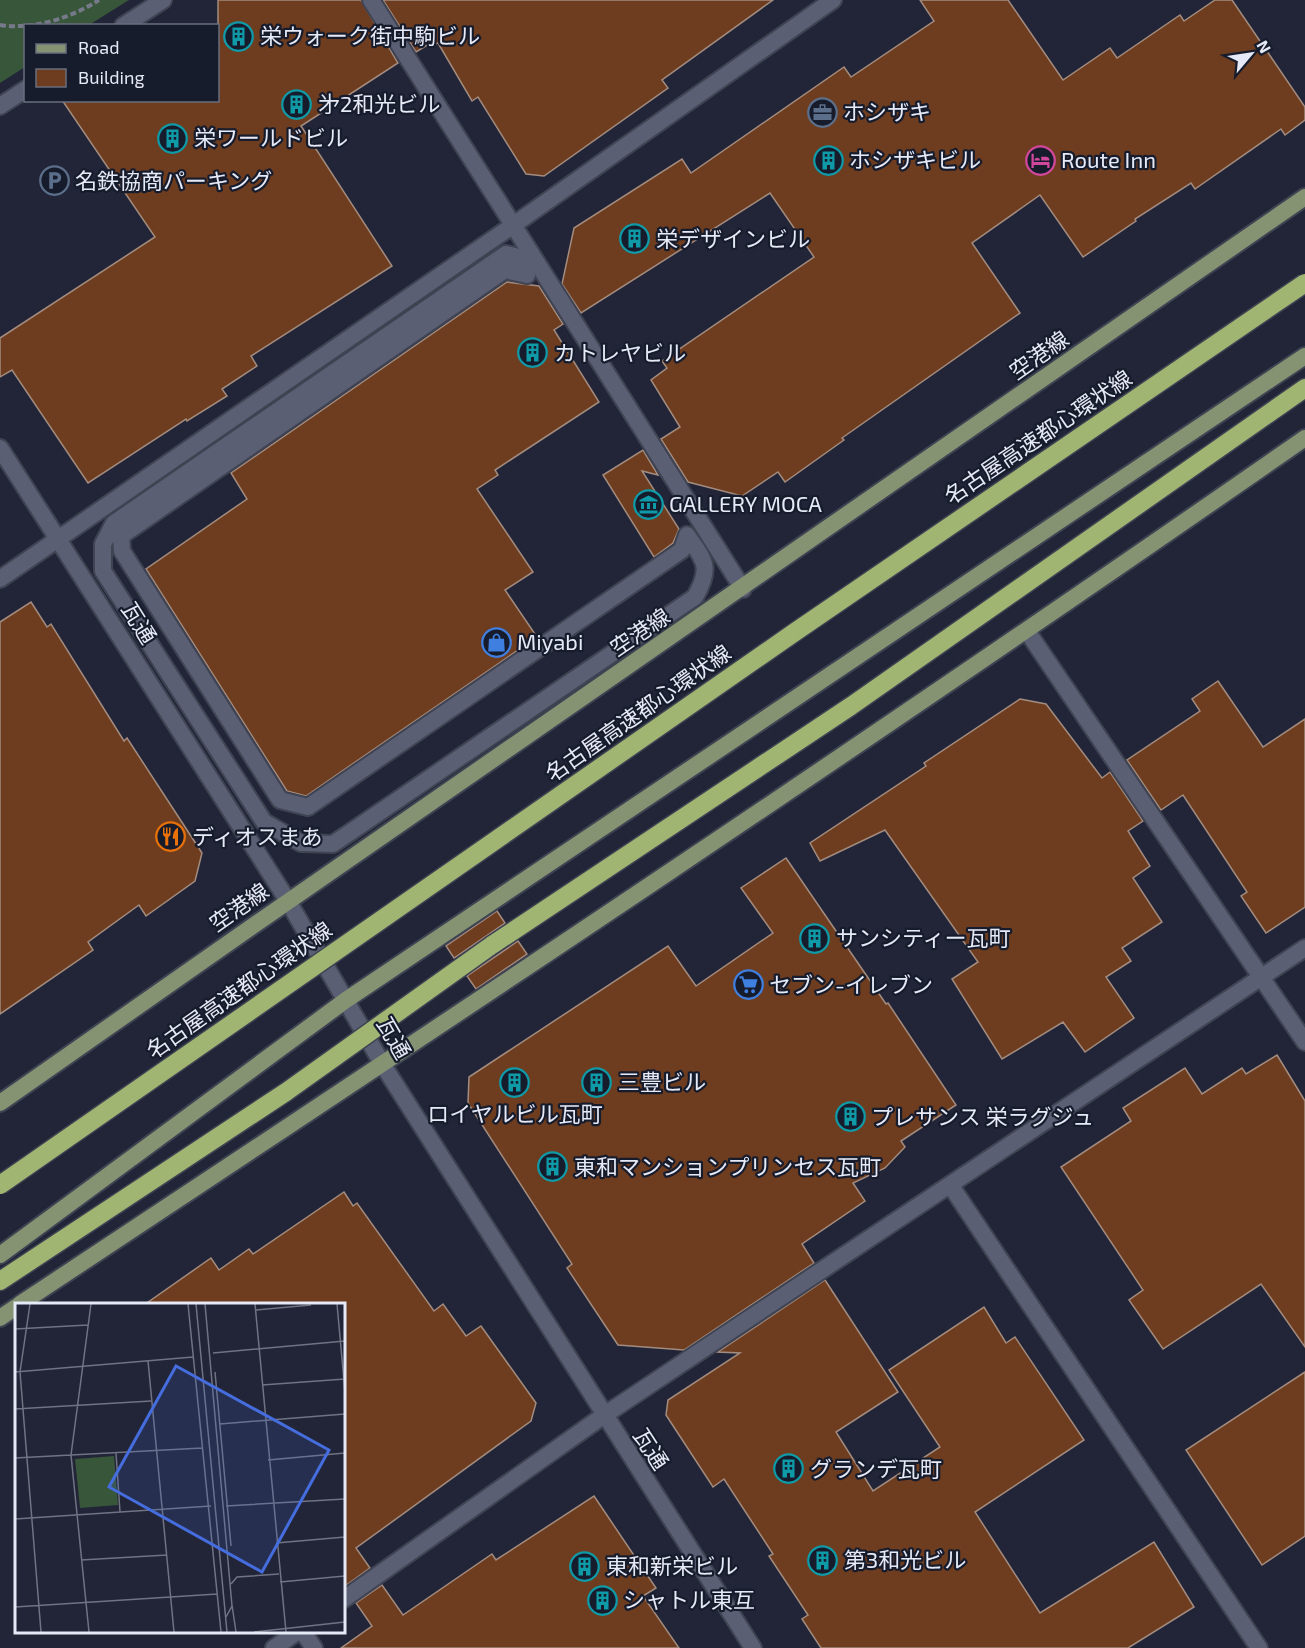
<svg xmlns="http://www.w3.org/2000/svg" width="1305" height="1648" viewBox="0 0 1305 1648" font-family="'Exo 2','Noto Sans JP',sans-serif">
<rect width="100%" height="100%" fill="#212537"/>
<path fill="#38563a" d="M0,0H129L89,25L26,26L25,67L0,83Z"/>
<g fill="#6e3d1f" stroke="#a38c7f" stroke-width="1.5">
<path d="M218,0H361L398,63L301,126L392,266L251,356L257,366L222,389L227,396L187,421L186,419L88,483L12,370L0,377V338L155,237L62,100H218Z"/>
<path d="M383,0H773L662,80L668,88L544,176L526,174L478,97L472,101L438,43L435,44L434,41L416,52Z"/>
<path d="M920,0H1008L1063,80L1110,48L1117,58L1180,15L1184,21L1215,0H1232L1305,107V120L1285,135L1281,129L1195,189L1191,183L1135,219L1136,221L1083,257L1040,195L972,243L1020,313L842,438L844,440L785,482L778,472L742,496L688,482L661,439L680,427L651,380L667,368L662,361L814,257L770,193L581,313L562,284L574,228L682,159L691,173L844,67L851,77L934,21Z"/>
<path d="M507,282L539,286L563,324L554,330L599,402L495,470L498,475L477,489L533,572L505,590L537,637L306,796L287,791L146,569L247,499L231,473Z"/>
<path d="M643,450L658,475L642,471L679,529L673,543L654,557L603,475Z"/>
<path d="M31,602L47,627L51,624L124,741L127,738L202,853L195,881L146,916L139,905L88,942L93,950L0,1014V622Z"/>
<path d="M1218,681L1263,747L1305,719V907L1266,933L1241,896L1247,892L1183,795L1161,810L1127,760L1200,711L1192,699Z"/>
<path d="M1020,699L1046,704L1102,778L1110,772L1143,821L1128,831L1150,866L1133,878L1162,922L1122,948L1131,961L1106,977L1134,1018L1085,1052L1063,1022L1002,1059L952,979L978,962L885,830L820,861L810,843L926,766L924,763Z"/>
<path d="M786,858L886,1004L888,1003L956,1105L901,1141L905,1147L885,1168L853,1183L865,1201L802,1244L814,1263L684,1350L618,1345L567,1268L572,1264L468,1103L469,1077L668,946L696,986L773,933L741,888Z"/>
<path d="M497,911L505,923L454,958L446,946Z"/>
<path d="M518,941L527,954L476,989L467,976Z"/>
<path d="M1277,1055L1305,1101V1347L1261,1284L1163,1349L1129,1300L1143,1290L1061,1167L1131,1121L1123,1108L1185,1068L1202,1094L1242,1068L1246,1074Z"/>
<path d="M344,1192L353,1206L357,1203L434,1311L443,1304L466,1336L481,1326L536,1403L531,1421L356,1548L370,1568L345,1586L344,1305H144L211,1258L219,1270L249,1249L253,1254Z"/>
<path d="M825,1280L898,1392L836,1432L873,1491L940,1447L889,1370L984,1307L1006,1343L1015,1337L1084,1440L975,1512L1040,1613L1154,1542L1194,1607L1128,1648H821L802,1619L808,1615L769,1556L773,1554L724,1479L713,1487L666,1415L668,1400L740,1353L718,1352Z"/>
<path d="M1305,1372V1536L1262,1565L1186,1450Z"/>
<path d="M594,1496L656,1588L643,1596L679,1648H341L372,1626L356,1603L382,1585L403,1615L492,1554L496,1560Z"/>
</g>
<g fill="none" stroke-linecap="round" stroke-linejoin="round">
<defs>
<path id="pedestrian" d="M506,254L515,256L527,275L505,270L121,536L122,551L280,800L308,807L682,550L687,535C705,561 712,567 695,597L333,844L301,843L264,822L103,571V544L114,523Z"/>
<g id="minor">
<path d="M371,0L743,589"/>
<path d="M123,26L163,0"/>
<path d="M0,106L26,89"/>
<path d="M0,448L288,901L383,1065L753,1648"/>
<path d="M0,579L512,226L833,0"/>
<path d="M1027,631L1305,1042"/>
<path d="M951,1186L1259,1648"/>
<path d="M344,1599L603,1416L1305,948"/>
<path d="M303,1632L314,1648"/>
<path d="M274,1648L297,1632"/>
</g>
<g id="primary">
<path d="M0,1103C433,798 871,500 1305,197"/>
<path d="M0,1255L346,1000L1305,356"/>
<path d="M20,1304C451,1019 881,733 1305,438"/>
<path d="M0,1318L16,1307"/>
</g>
<g id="motorway">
<path d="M492,945L851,706L1305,388"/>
<path d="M0,1281L286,1092"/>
</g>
</defs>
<use href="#pedestrian" stroke="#3f4352" stroke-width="20"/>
<use href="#minor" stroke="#3f4352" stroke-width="20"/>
<use href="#primary" stroke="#3f4352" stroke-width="20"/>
<use href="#motorway" stroke="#3f4352" stroke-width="21"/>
<path stroke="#767989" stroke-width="4" stroke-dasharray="6 3" stroke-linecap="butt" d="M0,25C33,30 71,18 99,0"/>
<use href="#pedestrian" stroke="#5a5f74" stroke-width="16"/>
<use href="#minor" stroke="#5a5f74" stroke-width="16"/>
<use href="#primary" stroke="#859373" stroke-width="16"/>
<use href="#motorway" stroke="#a1b573" stroke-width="18"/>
<defs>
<g id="motorway-bridge">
<path d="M286,1092L492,945"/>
<path d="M0,1185L795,632L1305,283"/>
</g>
</defs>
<use href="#motorway-bridge" stroke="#3f4352" stroke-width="21" stroke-linecap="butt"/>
<use href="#motorway-bridge" stroke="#a1b573" stroke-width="18"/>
</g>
<defs>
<symbol id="building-ring" viewBox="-11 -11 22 22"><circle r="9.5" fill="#171c2d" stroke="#0f9aa8" stroke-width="1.5"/><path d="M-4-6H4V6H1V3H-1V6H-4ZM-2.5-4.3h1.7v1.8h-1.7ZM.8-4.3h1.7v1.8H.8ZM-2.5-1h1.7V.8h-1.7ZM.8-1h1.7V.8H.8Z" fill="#0f9aa8"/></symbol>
<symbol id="office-ring" viewBox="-11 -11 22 22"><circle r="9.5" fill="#171c2d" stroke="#5c6f8a" stroke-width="1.5"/><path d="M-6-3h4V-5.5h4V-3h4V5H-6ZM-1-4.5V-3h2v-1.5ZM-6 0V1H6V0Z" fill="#5c6f8a"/></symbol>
<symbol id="hotel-ring" viewBox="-11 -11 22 22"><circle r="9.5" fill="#171c2d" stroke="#d1479c" stroke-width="1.5"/><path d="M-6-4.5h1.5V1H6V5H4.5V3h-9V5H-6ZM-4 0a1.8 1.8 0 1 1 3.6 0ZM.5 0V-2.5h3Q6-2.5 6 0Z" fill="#d1479c"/></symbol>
<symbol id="parking-ring" viewBox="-11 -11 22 22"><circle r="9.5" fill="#171c2d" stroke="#5c6f8a" stroke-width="1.5"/><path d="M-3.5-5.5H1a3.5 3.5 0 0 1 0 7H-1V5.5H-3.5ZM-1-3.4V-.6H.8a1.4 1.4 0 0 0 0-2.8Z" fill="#5c6f8a"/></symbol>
<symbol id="museum-ring" viewBox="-11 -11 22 22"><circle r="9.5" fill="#171c2d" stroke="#0f9aa8" stroke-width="1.5"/><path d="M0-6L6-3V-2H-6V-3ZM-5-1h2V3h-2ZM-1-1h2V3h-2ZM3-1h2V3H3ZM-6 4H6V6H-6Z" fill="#0f9aa8"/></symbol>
<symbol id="shop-ring" viewBox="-11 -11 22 22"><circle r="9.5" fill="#171c2d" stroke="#3f7fe0" stroke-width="1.5"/><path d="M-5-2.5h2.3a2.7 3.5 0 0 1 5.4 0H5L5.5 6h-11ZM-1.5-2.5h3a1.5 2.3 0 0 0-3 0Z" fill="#3f7fe0"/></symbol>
<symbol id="restaurant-ring" viewBox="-11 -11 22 22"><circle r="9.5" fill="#171c2d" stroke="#e8710a" stroke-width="1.5"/><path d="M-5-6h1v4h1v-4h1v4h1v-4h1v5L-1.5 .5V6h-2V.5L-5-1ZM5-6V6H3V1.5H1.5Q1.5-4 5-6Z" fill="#e8710a"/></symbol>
<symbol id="supermarket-ring" viewBox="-11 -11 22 22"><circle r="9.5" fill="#171c2d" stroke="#3f7fe0" stroke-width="1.5"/><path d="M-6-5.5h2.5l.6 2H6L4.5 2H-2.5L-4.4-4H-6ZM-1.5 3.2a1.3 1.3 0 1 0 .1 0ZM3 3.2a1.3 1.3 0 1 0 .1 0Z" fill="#3f7fe0"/></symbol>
</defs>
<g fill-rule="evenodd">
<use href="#building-ring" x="222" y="20" width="33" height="33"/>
<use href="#building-ring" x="280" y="88" width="33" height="33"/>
<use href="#office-ring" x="806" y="96" width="33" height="33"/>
<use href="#building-ring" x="156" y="122" width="33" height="33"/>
<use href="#building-ring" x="812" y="144" width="33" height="33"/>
<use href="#hotel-ring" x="1024" y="144" width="33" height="33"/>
<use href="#parking-ring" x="38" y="164" width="33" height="33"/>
<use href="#building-ring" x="618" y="222" width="33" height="33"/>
<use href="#building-ring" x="516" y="336" width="33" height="33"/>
<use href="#museum-ring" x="632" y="488" width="33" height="33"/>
<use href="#shop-ring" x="480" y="626" width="33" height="33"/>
<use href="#restaurant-ring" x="154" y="820" width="33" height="33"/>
<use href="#building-ring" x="798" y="922" width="33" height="33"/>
<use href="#supermarket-ring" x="732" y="968" width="33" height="33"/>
<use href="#building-ring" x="498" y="1066" width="33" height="33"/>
<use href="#building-ring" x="580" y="1066" width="33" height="33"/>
<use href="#building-ring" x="834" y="1100" width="33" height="33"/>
<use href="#building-ring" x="536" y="1150" width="33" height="33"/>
<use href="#building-ring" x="772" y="1452" width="33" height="33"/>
<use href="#building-ring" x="806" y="1544" width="33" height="33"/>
<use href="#building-ring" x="568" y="1550" width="33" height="33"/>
<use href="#building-ring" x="586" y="1584" width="33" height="33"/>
</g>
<g text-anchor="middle" stroke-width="4.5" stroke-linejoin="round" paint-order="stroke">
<g font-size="22" fill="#e6e9f6" stroke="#171c2d" text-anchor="start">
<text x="260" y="44">栄ウォーク街中駒ビル</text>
<text x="318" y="112">㐧2和光ビル</text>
<text x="843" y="120">ホシザキ</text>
<text x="194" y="146">栄ワールドビル</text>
<text x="849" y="168">ホシザキビル</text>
<text x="1061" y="168">Route Inn</text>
<text x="75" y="189">名鉄協商パーキング</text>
<text x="656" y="247">栄デザインビル</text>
<text x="554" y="361">カトレヤビル</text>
<text x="669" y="512">GALLERY MOCA</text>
<text x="517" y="650">Miyabi</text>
<text x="192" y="845">ディオスまあ</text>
<text x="836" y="946">サンシティー瓦町</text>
<text x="769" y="993">セブン-イレブン</text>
<text x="618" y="1090">三豊ビル</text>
<text x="515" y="1122" text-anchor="middle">ロイヤルビル瓦町</text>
<text x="871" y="1125">プレサンス 栄ラグジュ</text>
<text x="574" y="1175">東和マンションプリンセス瓦町</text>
<text x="810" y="1477">グランデ瓦町</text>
<text x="844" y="1568">第3和光ビル</text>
<text x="606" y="1574">東和新栄ビル</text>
<text x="623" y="1608">シャトル東互</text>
</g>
<g font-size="22" fill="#e6e9f6" stroke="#171c2d">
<text transform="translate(1039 355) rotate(-35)" y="8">空港線</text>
<text transform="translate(1038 437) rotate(-34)" y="8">名古屋高速都心環状線</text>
<text transform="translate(139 623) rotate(58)" y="8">瓦通</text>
<text transform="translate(640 632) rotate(-34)" y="8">空港線</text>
<text transform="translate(638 713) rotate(-35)" y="8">名古屋高速都心環状線</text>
<text transform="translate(239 907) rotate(-35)" y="8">空港線</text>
<text transform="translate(239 990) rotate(-35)" y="8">名古屋高速都心環状線</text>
<text transform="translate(394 1038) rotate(60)" y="8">瓦通</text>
<text transform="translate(651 1449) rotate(57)" y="8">瓦通</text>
</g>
</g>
<g transform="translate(15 1303)">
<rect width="330" height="330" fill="#212537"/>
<path d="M99,153L103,202L65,205L60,156Z" fill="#38563a"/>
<path fill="none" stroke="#707383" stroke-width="1.5" d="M15,1L5,69L26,329M173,1L206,329M181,1L212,329M190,1L217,303L211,314M240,1L271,329M322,1L330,89M241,7L296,2M0,26L73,22M198,50L330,38M133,58L159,329M0,69L178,54M200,69L216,243M247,82L330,76M0,106L136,98M205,121L330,111M101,150L105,209M0,155L187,145M253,157L330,150M211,203L330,196M0,216L196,203M261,240L330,234M66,257L152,252M265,279L330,273M216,281L222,274L264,271M217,302L221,329M0,304L202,291M74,329L56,152L76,1M239,329L330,319"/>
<path fill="#456dde" fill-opacity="0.15" stroke="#456dde" stroke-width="3" d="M161,63L314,147L247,269L94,184Z"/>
<rect width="330" height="330" fill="none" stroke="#e6e9f6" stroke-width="3"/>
</g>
<rect x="24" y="24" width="195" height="78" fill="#171c2d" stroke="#6a6e7d" stroke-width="1.5"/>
<rect x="36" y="44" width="30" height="9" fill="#859373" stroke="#6a6e7d" stroke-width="1.5"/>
<text x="78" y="54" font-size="18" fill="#e6e9f6">Road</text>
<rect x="36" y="69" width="30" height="18" fill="#6e3d1f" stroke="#6a6e7d" stroke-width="1.5"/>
<text x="78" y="84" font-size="18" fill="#e6e9f6">Building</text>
<g transform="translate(1251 54) rotate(61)" stroke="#171c2d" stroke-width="4.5" paint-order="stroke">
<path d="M0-4.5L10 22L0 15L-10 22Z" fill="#e6e9f6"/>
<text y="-9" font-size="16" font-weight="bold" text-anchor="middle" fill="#e6e9f6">N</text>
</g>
</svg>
